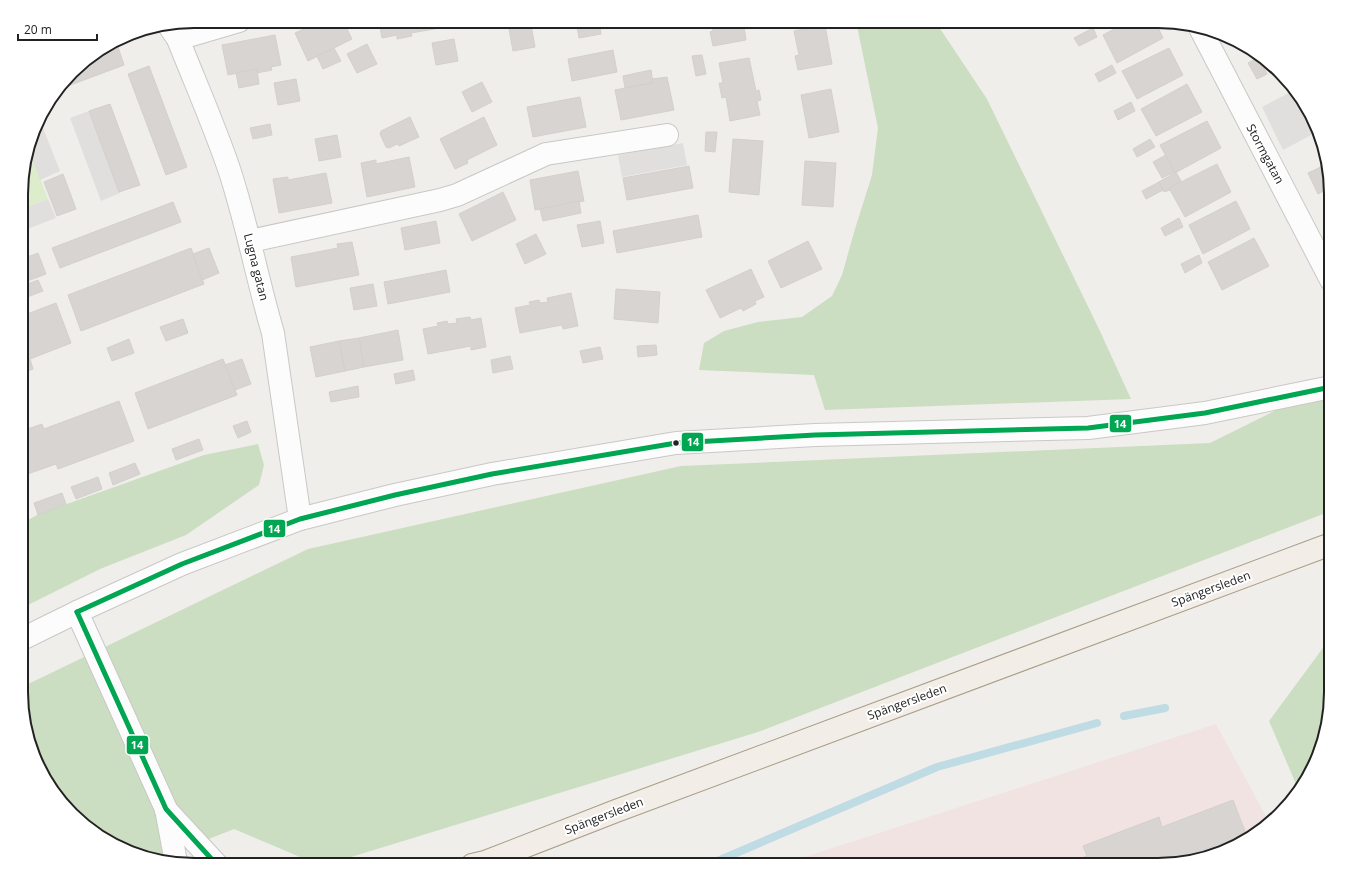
<svg xmlns="http://www.w3.org/2000/svg" width="1352" height="886" viewBox="0 0 1352 886" font-family="'Open Sans',sans-serif">
<rect width="100%" height="100%" fill="#f0eeeb"/>
<path fill="#f1e3e1" d="M1216,724L1268,820L1244,842L1169,865H780Z"/>
<path fill="#ddeccb" d="M31,155L48,199L22,209V172L27,157Z"/>
<g fill="#cbdec1">
<path d="M856,21H935L987,99L1099,329L1131,399L825,410L814,375L699,370L704,343L724,331L758,322L802,317L832,296L842,275L855,229L872,175L878,128Z"/>
<path d="M1331,383V511L758,732L325,865H319L234,829L158,859L139,856L98,836L44,779L22,714V687L308,549L681,466L1210,443Z"/>
<path d="M258,444L264,465L259,485L186,535L100,569L22,608V523L39,514L204,455Z"/>
<path d="M1331,637V703L1322,748L1302,788L1299,791L1269,721Z"/>
</g>
<g fill="#e0dfde">
<path d="M1292,91L1308,108L1315,133L1283,150L1262,107Z"/>
<path d="M89,111L120,193L101,201L70,118Z"/>
<path d="M43,128L60,171L40,180L31,156L27,157L35,132Z"/>
<path d="M683,143L687,165L622,177L618,155Z"/>
<path d="M48,199L56,218L22,231V209Z"/>
</g>
<g fill="none" stroke-linecap="round" stroke-linejoin="round">
<g stroke="#bfdbe3" stroke-width="8">
<path d="M1124,716L1165,708"/>
<path d="M708,865L937,767L1097,723"/>
</g>
</g>
<g fill="#d7d4d2" stroke="#d3d0cc">
<path d="M312,21H343L352,39L308,61L295,33L308,27L307,23Z"/>
<path d="M379,21H438L440,28L411,33L412,36L397,39V35L382,38Z"/>
<path d="M576,21H599L601,34L579,38Z"/>
<path d="M711,21H743L746,40L713,46L710,32L713,31Z"/>
<path d="M1095,21H1106L1097,26Z"/>
<path d="M1129,21H1155L1163,38L1117,63L1103,35Z"/>
<path d="M531,25L535,47L513,51L509,29Z"/>
<path d="M825,25L832,64L798,70L795,56L799,55L794,31Z"/>
<path d="M1093,28L1097,37L1079,46L1074,38Z"/>
<path d="M275,35L281,65L271,67L272,70L257,73V69L228,75L222,45Z"/>
<path d="M454,39L458,61L436,65L432,43Z"/>
<path d="M117,44L124,65L60,89L80,64L103,49Z"/>
<path d="M367,44L377,64L357,73L347,54Z"/>
<path d="M334,48L341,61L323,69L317,56Z"/>
<path d="M1169,48L1183,75L1137,99L1122,71Z"/>
<path d="M613,50L617,72L572,81L568,59Z"/>
<path d="M702,55L706,74L696,76L692,56Z"/>
<path d="M1259,57L1267,74L1257,79L1248,63Z"/>
<path d="M749,58L756,91L759,90L761,100L757,101L760,115L730,121L726,97L722,98L719,83H723L719,63Z"/>
<path d="M1112,65L1116,73L1099,82L1095,74Z"/>
<path d="M149,66L187,167L166,175L128,74Z"/>
<path d="M257,69L259,84L239,88L236,73Z"/>
<path d="M651,70L653,83L625,88L623,76Z"/>
<path d="M667,77L674,110L621,120L615,90L653,83L652,79Z"/>
<path d="M296,79L300,101L278,105L274,83Z"/>
<path d="M482,82L492,102L472,112L462,92Z"/>
<path d="M1187,84L1202,112L1156,136L1141,109Z"/>
<path d="M831,89L839,132L809,138L801,95Z"/>
<path d="M580,97L586,127L533,137L527,107Z"/>
<path d="M1131,102L1135,111L1118,120L1114,111Z"/>
<path d="M110,104L140,185L119,192L89,111Z"/>
<path d="M410,117L419,137L399,146L397,144L389,148L386,147L380,134L381,131Z"/>
<path d="M484,117L497,145L467,160L468,163L455,169L440,139Z"/>
<path d="M1207,121L1221,148L1175,173L1160,145Z"/>
<path d="M270,124L272,135L253,139L250,128Z"/>
<path d="M706,132H717L715,152L705,151Z"/>
<path d="M337,135L341,157L319,161L315,139Z"/>
<path d="M733,139L763,141L759,195L729,192Z"/>
<path d="M1150,139L1155,147L1137,157L1133,149Z"/>
<path d="M1166,155L1174,172L1162,178L1153,162Z"/>
<path d="M409,157L415,187L367,197L361,163L376,160V164Z"/>
<path d="M805,161L836,163L833,207L802,205Z"/>
<path d="M1217,164L1231,192L1185,217L1169,188Z"/>
<path d="M1325,165L1331,187L1318,194L1308,173Z"/>
<path d="M689,166L693,188L627,200L623,178Z"/>
<path d="M578,171L584,201L535,210L530,180Z"/>
<path d="M1176,172L1181,181L1169,188L1170,190L1164,192L1159,182Z"/>
<path d="M326,173L332,203L279,213L273,179L288,177V180Z"/>
<path d="M63,174L76,209L57,216L44,182Z"/>
<path d="M1159,182L1163,190L1146,199L1142,191Z"/>
<path d="M503,192L516,220L472,241L459,214Z"/>
<path d="M579,201L581,213L543,221L540,209Z"/>
<path d="M1236,201L1250,229L1203,254L1189,225Z"/>
<path d="M173,202L181,222L60,268L52,248Z"/>
<path d="M698,215L702,237L617,253L613,231Z"/>
<path d="M1179,218L1183,227L1165,236L1161,228Z"/>
<path d="M436,221L440,243L405,250L401,228Z"/>
<path d="M600,221L604,243L582,247L577,225Z"/>
<path d="M536,234L546,254L525,264L516,244Z"/>
<path d="M1254,238L1269,266L1222,290L1208,262Z"/>
<path d="M808,241L822,269L781,288L768,261Z"/>
<path d="M352,242L359,275L296,287L291,257L338,248L337,244Z"/>
<path d="M191,248L204,284L81,331L68,295Z"/>
<path d="M209,248L219,273L202,280L193,254Z"/>
<path d="M38,253L46,274L22,283V259Z"/>
<path d="M1199,255L1202,263L1185,273L1181,264Z"/>
<path d="M751,269L764,297L755,301L756,304L743,311L741,308L720,318L706,290Z"/>
<path d="M446,270L450,292L388,304L384,282Z"/>
<path d="M38,280L43,291L22,299V286Z"/>
<path d="M373,284L377,306L354,310L350,288Z"/>
<path d="M616,289L660,292L658,323L614,319Z"/>
<path d="M571,293L578,326L563,329L562,325L520,333L515,308L530,305L529,302L539,300L540,303L548,302L547,298Z"/>
<path d="M56,303L71,343L30,359L33,369L22,373V316Z"/>
<path d="M470,317L471,320L481,318L486,347L471,350V346L428,354L423,329L438,326L437,323L447,321L448,324L457,323L456,319Z"/>
<path d="M183,319L188,333L166,341L160,327Z"/>
<path d="M398,330L403,360L364,367L359,338Z"/>
<path d="M359,338L364,367L345,371L339,341Z"/>
<path d="M129,339L134,353L112,361L107,348Z"/>
<path d="M339,341L345,371L316,377L310,347Z"/>
<path d="M656,345L657,355L638,357L637,346Z"/>
<path d="M600,347L603,359L583,363L580,351Z"/>
<path d="M510,356L513,369L493,373L491,360Z"/>
<path d="M223,359L237,395L148,429L135,393Z"/>
<path d="M242,359L251,384L235,390L225,365Z"/>
<path d="M413,370L415,380L396,384L394,374Z"/>
<path d="M358,386L359,397L331,402L329,392Z"/>
<path d="M119,401L134,441L58,469L56,464L22,476V431L42,424L44,429Z"/>
<path d="M247,421L251,432L238,438L233,426Z"/>
<path d="M199,439L203,450L176,460L172,449Z"/>
<path d="M135,463L140,474L113,485L109,473Z"/>
<path d="M98,477L102,489L76,499L71,487Z"/>
<path d="M62,493L66,504L38,515L34,503Z"/>
<path d="M1233,800L1248,839L1244,842L1169,865H1064L1087,856L1083,846L1159,817L1162,827Z"/>
<path d="M832,858L835,865H819Z"/>
</g>
<g fill="none" stroke-linecap="round" stroke-linejoin="round">
<defs>
<g id="street">
<path d="M169,26L178,39C195,82 214,125 229,169C247,223 257,279 273,333L300,519"/>
<path d="M1200,28L1331,280"/>
<path d="M178,39L239,21"/>
<path d="M250,241L440,200L457,195L546,154L667,135"/>
<path d="M77,612L166,809L176,862"/>
<path d="M22,639L77,612L182,564L300,519L395,495L492,474L676,443L815,435L1088,428L1205,413L1331,387"/>
<path d="M166,810L217,865"/>
</g>
<path id="primary" d="M472,865L485,862L616,811L1331,544"/>
</defs>
<use href="#street" stroke="#c9c8c7" stroke-width="24"/>
<use href="#primary" stroke="#a79c86" stroke-width="24"/>
<use href="#street" stroke="#fdfcfc" stroke-width="22"/>
<use href="#primary" stroke="#f3ede7" stroke-width="22"/>
<defs>
<g id="bus-1">
<path d="M77,612L182,564L300,519L395,495L492,474L676,443L815,435L1088,428L1205,413L1331,387"/>
<path d="M77,612L166,809L217,865"/>
</g>
</defs>
<use href="#bus-1" stroke="#fff" stroke-width="8"/>
<use href="#bus-1" stroke="#00a651" stroke-width="5"/>
</g>
<circle fill="#222" stroke="#fff" stroke-width="1.5" cx="676" cy="443" r="3.5"/>
<g text-anchor="middle" stroke-width="4" stroke-linejoin="round" paint-order="stroke">
<g font-size="12" fill="#222" stroke="#fff">
<text transform="translate(1265 154) rotate(62)" y="4">Stormgatan</text>
<text transform="translate(256 267) rotate(76)" y="4">Lugna gatan</text>
<text transform="translate(1211 589) rotate(-20)" y="4">Spängersleden</text>
<text transform="translate(907 702) rotate(-20)" y="4">Spängersleden</text>
<text transform="translate(604 816) rotate(-21)" y="4">Spängersleden</text>
</g>
</g>
<path d="M0 0H1352V886H0ZM194 28H1158A166 166 0 0 1 1324 194V692A166 166 0 0 1 1158 858H194A166 166 0 0 1 28 692V194A166 166 0 0 1 194 28Z" fill="#fff" fill-rule="evenodd"/>
<path fill="none" stroke="#222" stroke-width="2" d="M194 28H1158A166 166 0 0 1 1324 194V692A166 166 0 0 1 1158 858H194A166 166 0 0 1 28 692V194A166 166 0 0 1 194 28Z"/>
<g stroke="#fff" stroke-width="1.5">
<rect x="1109" y="414" width="23" height="19" rx="4" fill="#00a651"/>
<rect x="681" y="432" width="23" height="20" rx="4" fill="#00a651"/>
<rect x="263" y="519" width="23" height="19" rx="4" fill="#00a651"/>
<rect x="126" y="735" width="23" height="20" rx="4" fill="#00a651"/>
</g>
<g font-size="11" text-anchor="middle" font-weight="bold" fill="#fff">
<text x="1120" y="428">14</text>
<text x="693" y="446">14</text>
<text x="274" y="533">14</text>
<text x="137" y="749">14</text>
</g>
<path d="M18 34v6h79v-6" fill="none" stroke="#222222" stroke-width="2"/>
<text x="24" y="34" font-size="12" fill="#222222" stroke="#ffffff" stroke-width="3" paint-order="stroke">20 m</text>
</svg>
